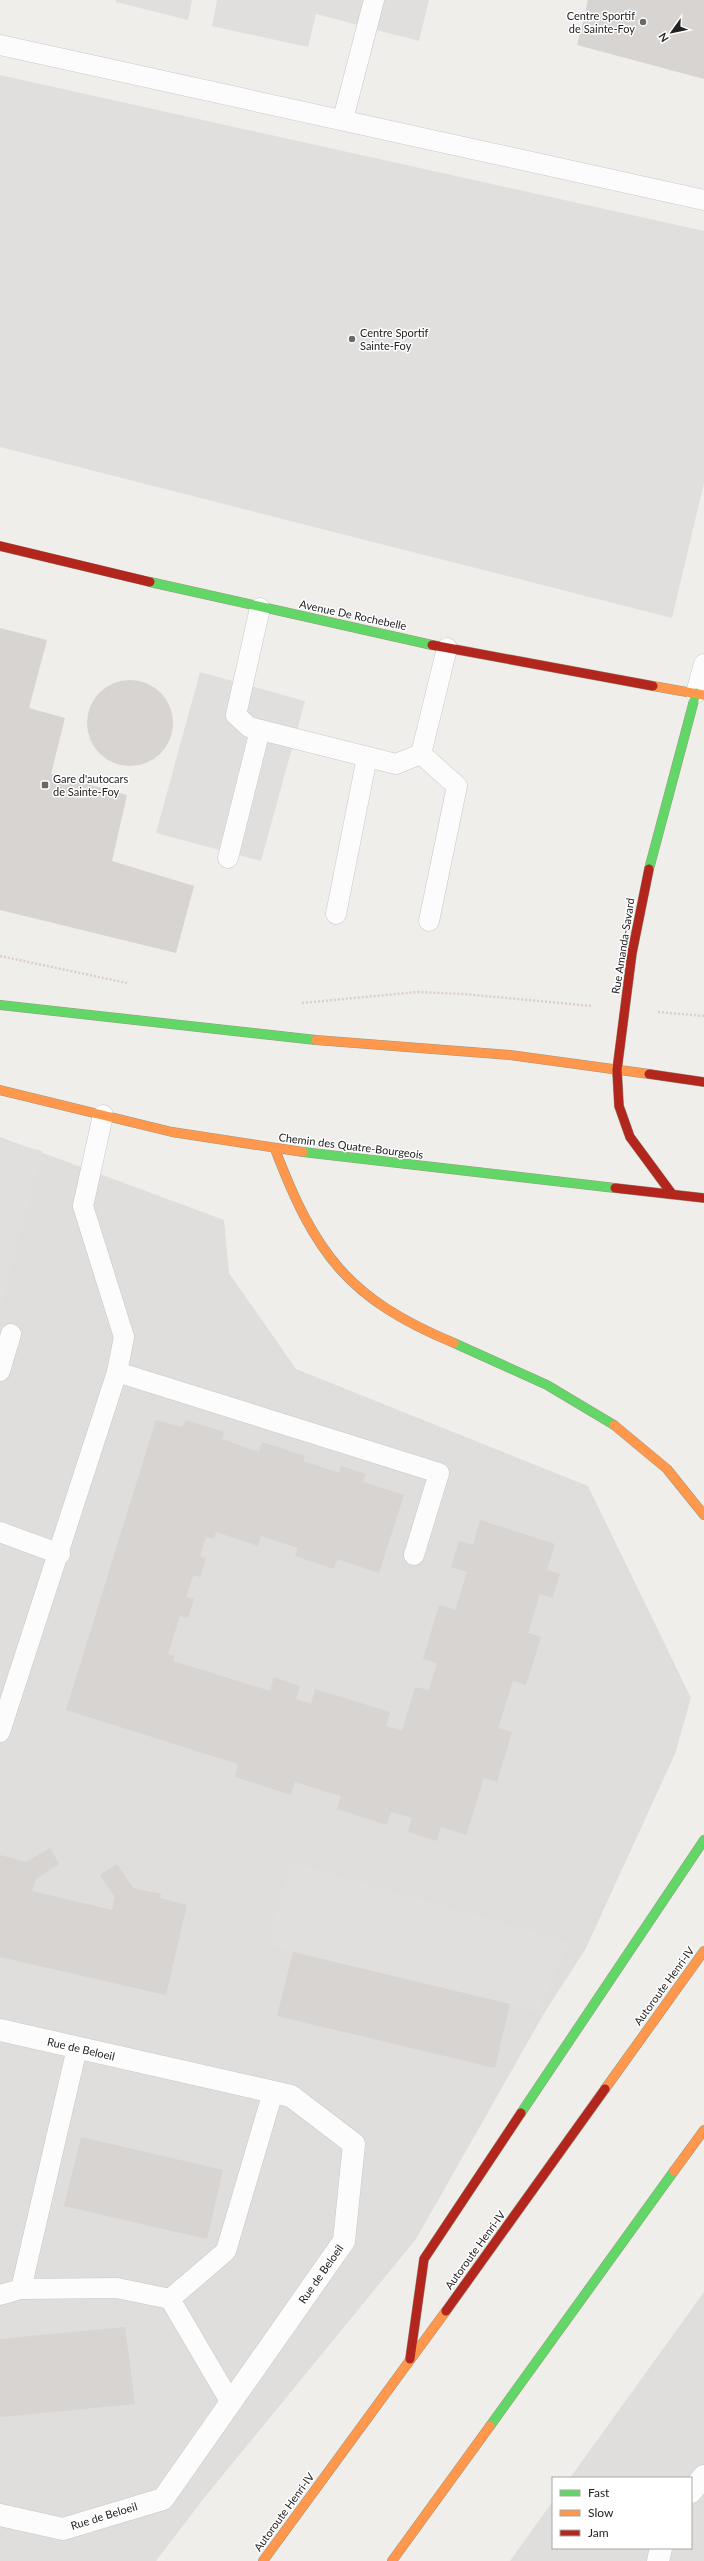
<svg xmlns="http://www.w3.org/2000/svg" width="704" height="2561" viewBox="0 0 704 2561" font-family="Lato,sans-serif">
<rect width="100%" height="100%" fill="#f0eeeb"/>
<g fill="#dfdedc">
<path d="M0,1137L224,1220L229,1273L296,1369L588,1486L691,1698L675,1754L585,1950L546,2010L416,2239L204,2498L156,2561H0Z"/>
<path d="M704,2292V2561H510L553,2501V2548H691V2478H570Z"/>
</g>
<g fill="#e0dfde">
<path d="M116,0H192L188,20L116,2Z"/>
<path d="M217,0H429L419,41L316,14L308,47L212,26Z"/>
<path d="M0,75L704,231V483L672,618L0,447Z"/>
<path d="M200,672L305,701L261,861L156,833Z"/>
<path d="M0,1140L42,1151L2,1305L0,1304Z"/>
<path d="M290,1862L570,1942L537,2013L268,1945Z"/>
</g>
<g fill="#d7d4d2">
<path d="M588,0H704V79L577,45Z"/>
<path d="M0,628L47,640L29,708L65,718L51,774L127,795L112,861L194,886L176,953L0,910Z"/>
<circle cx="130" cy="723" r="43"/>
<path d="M156,1420L182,1427L186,1420L224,1432L222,1439L259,1452L262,1442L305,1456L303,1461L339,1473L341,1466L366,1474L363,1482L404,1495L379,1573L337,1559L334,1569L295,1556L298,1548L261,1536L258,1546L216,1532L214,1539L206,1537L200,1556L206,1559L200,1577L193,1575L186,1597L194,1599L188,1618L180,1616L168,1654L175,1656L173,1661L270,1691L274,1677L300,1686L296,1699L311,1704L315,1689L390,1712L386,1726L402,1731L415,1687L429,1690L437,1663L423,1659L439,1605L455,1610L467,1572L451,1567L459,1541L473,1545L480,1520L555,1544L547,1570L560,1574L552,1598L540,1594L528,1633L541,1637L526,1685L513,1681L498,1728L512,1732L497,1782L484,1778L466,1835L441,1827L437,1841L408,1832L412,1818L391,1812L387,1825L337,1809L341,1796L295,1782L291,1795L235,1777L238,1764L66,1710Z"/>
<path d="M50,1848L59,1864L36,1879L32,1891L112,1910L115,1897L100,1875L117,1864L133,1888L161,1894L160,1898L187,1905L166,1995L0,1957V1855L26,1862Z"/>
<path d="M293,1952L510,2004L495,2068L277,2016Z"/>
<path d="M81,2137L223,2170L207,2239L64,2206Z"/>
<path d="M125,2327L135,2404L0,2417V2339Z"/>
</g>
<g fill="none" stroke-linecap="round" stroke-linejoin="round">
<defs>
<g id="lane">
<path d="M0,45L704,200"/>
<path d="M343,119L374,0"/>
<path d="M260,608L236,715L249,727L396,764L421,754L447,648"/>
<path d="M696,693L704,664"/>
<path d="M421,754L457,786L429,921"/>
<path d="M228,858L260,730"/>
<path d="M336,914L367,757"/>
<path d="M103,1115L83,1206L124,1337L117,1372L439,1473L414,1555"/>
<path d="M0,1371L11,1334"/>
<path d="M0,1532L60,1554"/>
<path d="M0,1732L117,1372"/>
<path d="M21,2289L117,2288L170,2299L231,2403"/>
<path d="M0,2295L21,2289L77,2048"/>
<path d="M170,2299L226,2251L273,2092"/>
</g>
<g id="street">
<path d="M0,2030L291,2096L354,2144L344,2241L163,2499L63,2529L0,2515"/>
<path d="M691,2492L704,2476"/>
<path d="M658,2561L661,2548"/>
</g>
<g id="fast">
<path d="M150,582L432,645"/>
<path d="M649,869L696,693"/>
<path d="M0,1005L316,1040"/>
<path d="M303,1152L615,1188"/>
<path d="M454,1343L547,1385L614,1425"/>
<path d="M521,2113L704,1840"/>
<path d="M490,2426L674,2171"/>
</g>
<g id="slow">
<path d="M653,686L704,695"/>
<path d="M316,1040L510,1055L649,1074"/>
<path d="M0,1090L172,1132L303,1152"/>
<path d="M275,1149C315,1254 348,1299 454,1343"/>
<path d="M614,1425L667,1469L704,1515"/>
<path d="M605,2089L704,1951"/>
<path d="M674,2171L704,2130"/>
<path d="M263,2561L446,2311"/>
<path d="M392,2561L490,2426"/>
</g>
<g id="jam">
<path d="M0,546L150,582"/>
<path d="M432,645L653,686"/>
<path d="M649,869L632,953L617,1070L619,1106L630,1137L672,1194"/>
<path d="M649,1074L704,1082"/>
<path d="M615,1188L704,1198"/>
<path d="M446,2311L605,2089"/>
<path d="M410,2359L424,2259L521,2113"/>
</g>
</defs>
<use href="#lane" stroke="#c9c8c7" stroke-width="21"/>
<use href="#street" stroke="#c9c8c7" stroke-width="23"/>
<use href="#fast" stroke="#999a82" stroke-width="10"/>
<use href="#slow" stroke="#999a82" stroke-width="10"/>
<use href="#jam" stroke="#999a82" stroke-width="10"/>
<g stroke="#dccecd" stroke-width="2.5" stroke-dasharray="2 2" stroke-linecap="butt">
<path d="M0,956L127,983"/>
<path d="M302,1003L417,992L464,994L592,1006"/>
<path d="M658,1012L704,1016"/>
</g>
<use href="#lane" stroke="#fdfcfc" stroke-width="20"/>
<use href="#street" stroke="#fdfcfc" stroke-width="22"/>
<use href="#fast" stroke="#63d668" stroke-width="9"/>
<use href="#slow" stroke="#ff974d" stroke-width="9"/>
<use href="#jam" stroke="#b3261e" stroke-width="9"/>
</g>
<g fill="#6a6968" stroke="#fff" stroke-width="1.5">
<circle cx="643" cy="22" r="4"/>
<circle cx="352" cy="339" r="4"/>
<rect x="41" y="781" width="8" height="8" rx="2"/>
</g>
<g text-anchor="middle" stroke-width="3" stroke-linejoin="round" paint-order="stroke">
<g font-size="11" fill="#222" stroke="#fff" text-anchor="start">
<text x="635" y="20" text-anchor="end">Centre Sportif<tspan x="635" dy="13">de Sainte-Foy</tspan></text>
<text x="360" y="337">Centre Sportif<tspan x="360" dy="13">Sainte-Foy</tspan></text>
<text x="53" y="783">Gare d'autocars<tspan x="53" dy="13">de Sainte-Foy</tspan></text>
</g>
<g font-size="11" fill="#222" stroke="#fff">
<text transform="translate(353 615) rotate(12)" y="4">Avenue De Rochebelle</text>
<text transform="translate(623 946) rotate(-81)" y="4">Rue Amanda-Savard</text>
<text transform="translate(351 1146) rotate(7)" y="4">Chemin des Quatre-Bourgeois</text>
<text transform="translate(664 1986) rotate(-54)" y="4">Autoroute Henri-IV</text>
<text transform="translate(81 2049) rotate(13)" y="4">Rue de Beloeil</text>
<text transform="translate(475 2250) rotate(-54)" y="4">Autoroute Henri-IV</text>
<text transform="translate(321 2274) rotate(-55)" y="4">Rue de Beloeil</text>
<text transform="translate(284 2512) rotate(-54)" y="4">Autoroute Henri-IV</text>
<text transform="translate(104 2516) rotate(-17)" y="4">Rue de Beloeil</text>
</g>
</g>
<rect x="552" y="2477" width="140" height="72" fill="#ffffff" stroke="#a7a7a7"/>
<rect x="560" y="2490" width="20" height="6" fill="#63d668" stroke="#a7a7a7"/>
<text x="588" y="2497" font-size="12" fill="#222222">Fast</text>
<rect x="560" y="2510" width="20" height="6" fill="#ff974d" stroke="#a7a7a7"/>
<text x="588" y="2517" font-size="12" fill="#222222">Slow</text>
<rect x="560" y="2530" width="20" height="6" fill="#b3261e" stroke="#a7a7a7"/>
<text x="588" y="2537" font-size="12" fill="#222222">Jam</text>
<g transform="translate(672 32) rotate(237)" stroke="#ffffff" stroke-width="3" paint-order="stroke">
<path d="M0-3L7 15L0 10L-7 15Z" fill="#222222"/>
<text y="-6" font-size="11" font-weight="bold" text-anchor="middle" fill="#222222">N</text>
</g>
</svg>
